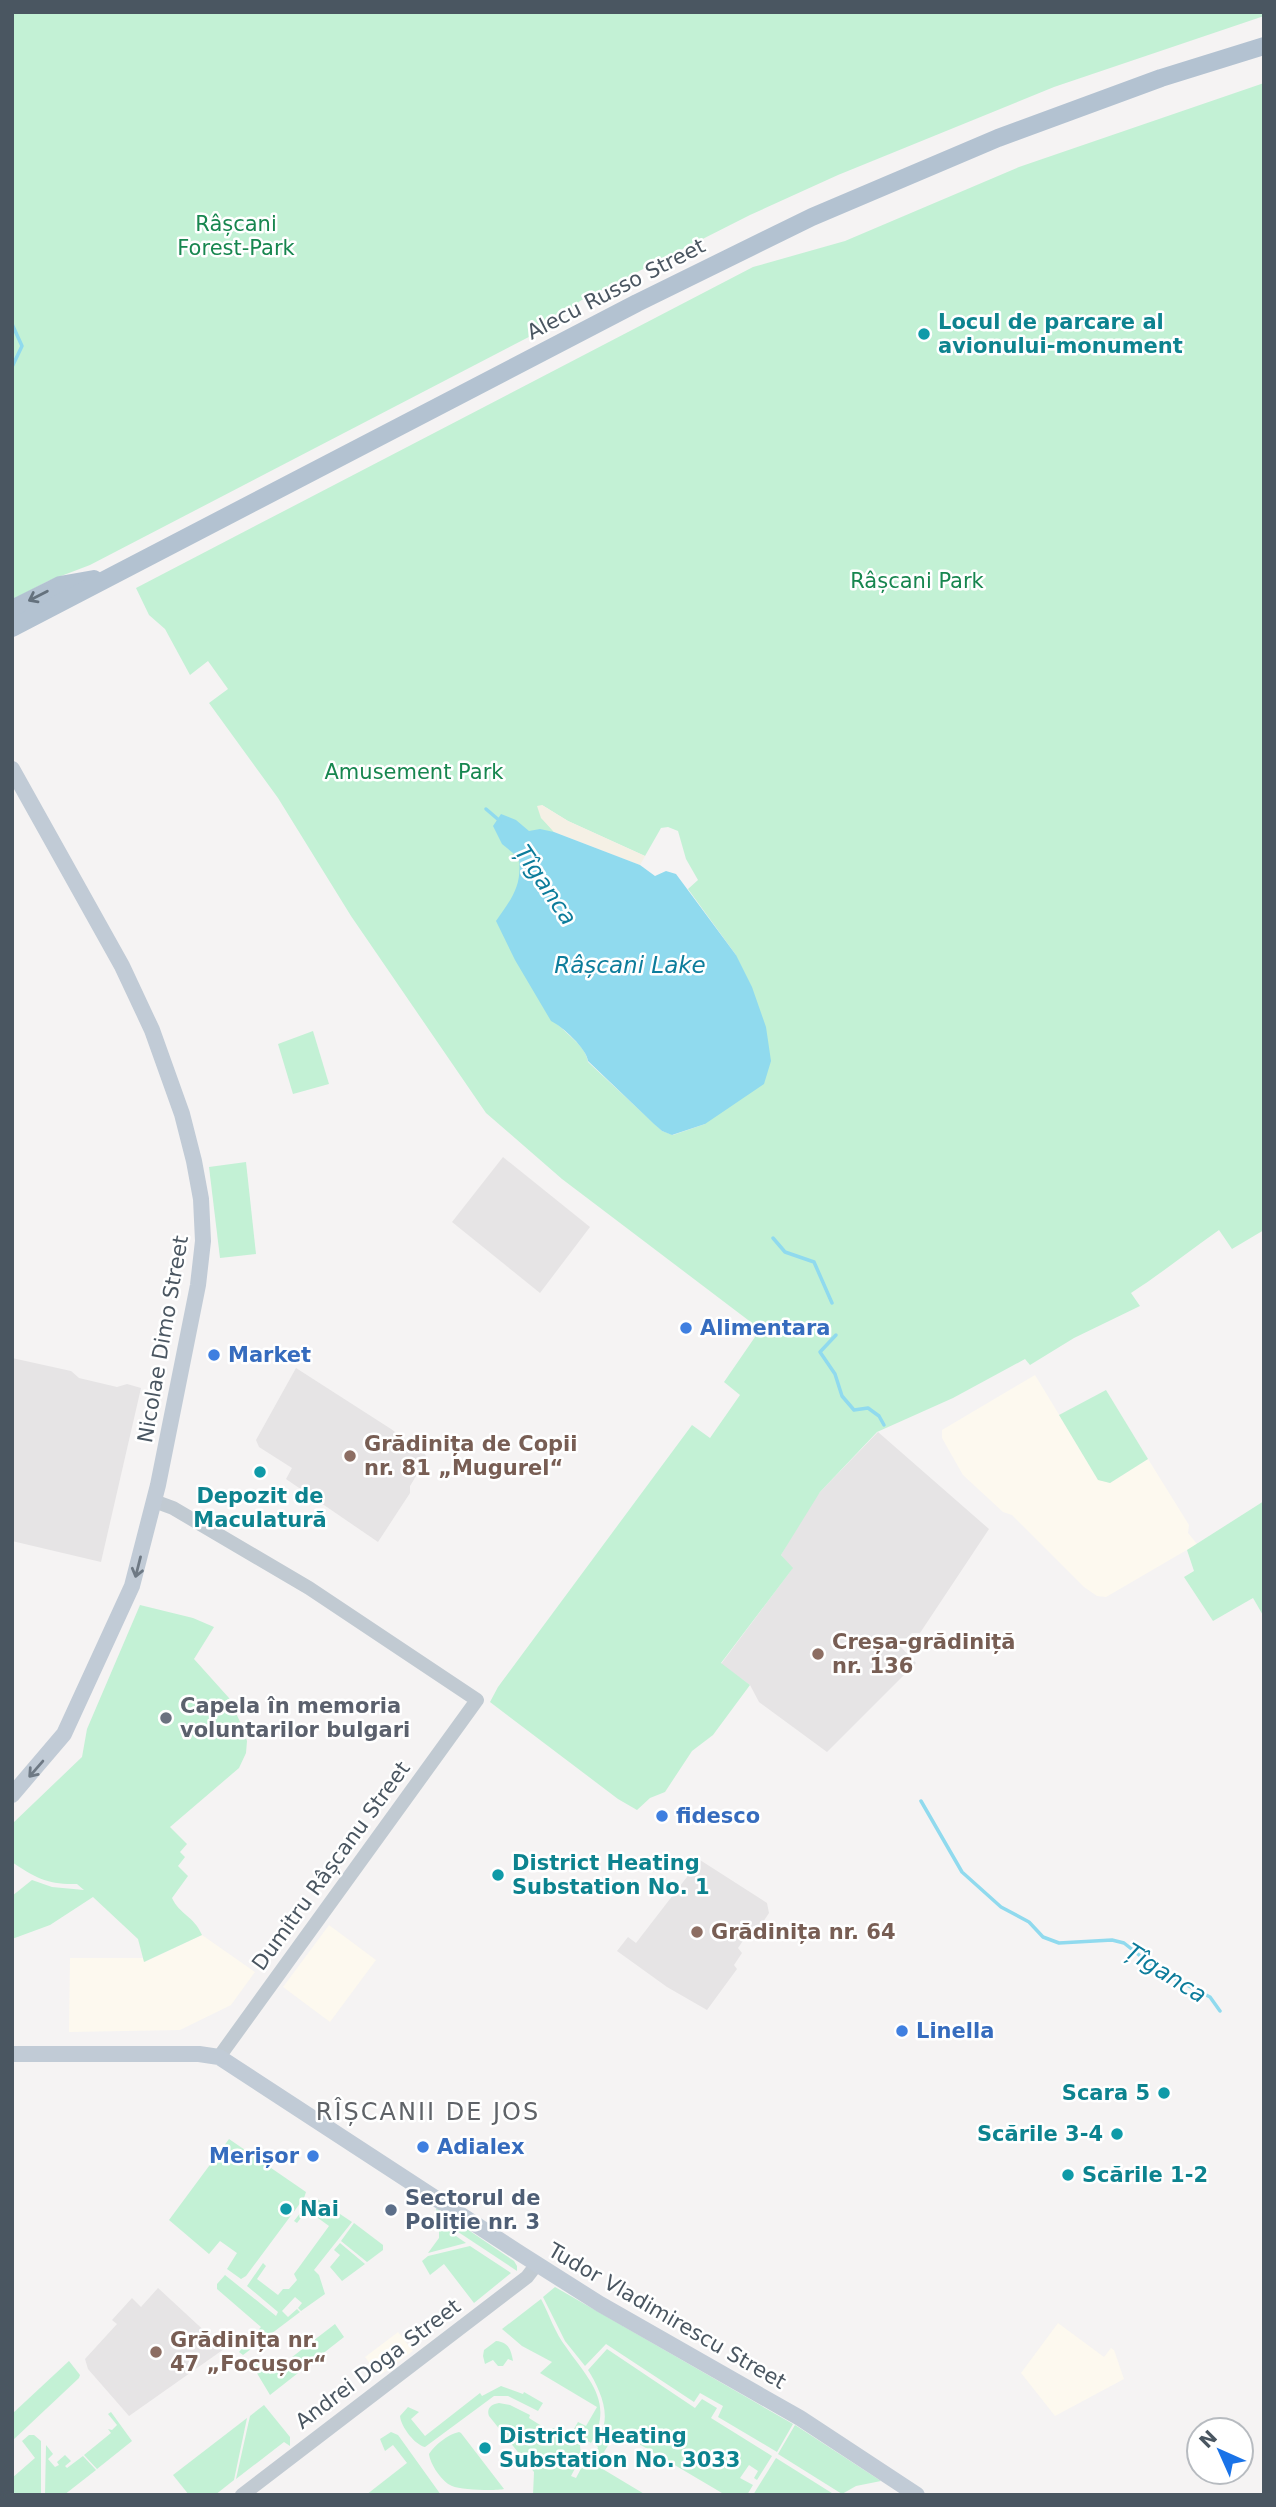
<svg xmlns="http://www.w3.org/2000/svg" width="1276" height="2507" viewBox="0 0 1276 2507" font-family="'DejaVu Sans',sans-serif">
<rect width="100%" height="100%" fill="#f5f3f3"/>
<g fill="#fdf9ef">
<path d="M1035,1375L1098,1479L1110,1483L1148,1459L1189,1525L1188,1533L1197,1544L1106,1597L1097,1596L1084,1587L1012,1515L1003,1512L963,1475L942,1438V1430Z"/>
<path d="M329,1925L376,1960L330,2022L283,1987Z"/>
<path d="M202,1935L255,1972L231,2005L180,2030L69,2032L70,1958H143L145,1962Z"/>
<path d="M1058,2323L1104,2357L1111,2348L1114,2350L1124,2379L1055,2416L1021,2373Z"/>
<path d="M398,2332L413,2351L379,2376L365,2357Z"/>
</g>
<g fill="#e6e4e5">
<path d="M503,1157L590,1227L540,1293L452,1222Z"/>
<path d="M12,1358L71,1371L79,1378L117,1387L127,1384L141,1388L101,1562L12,1541Z"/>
<path d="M296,1368L391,1429L425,1454L427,1458L410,1486V1493L378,1542L286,1479L292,1468L259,1447L256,1440Z"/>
<path d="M878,1432L989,1529L920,1633H912L899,1645L916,1663L827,1752L759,1702L750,1685L721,1664L792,1569L781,1555L809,1506L820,1492Z"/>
<path d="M700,1860L767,1903L769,1913L759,1928L753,1926L738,1948L742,1953L734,1965L737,1969L707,2010L667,1987L617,1951L628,1937L636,1943Z"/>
<path d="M158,2288L224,2349L129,2416L88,2369L85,2359L117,2324L112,2320L132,2298L141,2307Z"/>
</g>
<g fill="#c3f1d5" fill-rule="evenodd">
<path d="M12,12H1264V16L1054,87L838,175L750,215L580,301L552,325L90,565L48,581L12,600Z"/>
<path d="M1264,83V1230L1232,1249L1219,1230C1189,1251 1162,1273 1131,1293L1140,1306L1074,1338L1030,1365L1025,1359L953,1398L877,1432L820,1492L781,1555L793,1568L721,1663L750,1685L713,1735L692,1751L665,1792L650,1798L637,1810L618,1799L490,1702L498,1687L692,1425L710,1438L740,1395L724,1382L755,1337L752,1323L562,1179L486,1113L351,916L278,798L209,703L228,689L208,661L190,675L165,629L149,615L136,588L753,267L845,241L1019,167ZM542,805L568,821L645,856L661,828L668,827L678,831L686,859L698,880L688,889L736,955L705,1124L673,1135L662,1131L588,1062C586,1041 549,1025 542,1003L554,832L548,825Z"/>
<path d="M313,1031L329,1084L293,1094L278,1044Z"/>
<path d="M246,1162L256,1254L220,1258L209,1167Z"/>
<path d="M1106,1390L1148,1459L1110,1483L1098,1480L1059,1415Z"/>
<path d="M1264,1501V1617L1253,1598L1213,1621L1184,1577L1194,1571L1187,1550Z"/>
<path d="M140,1605L193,1618L214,1627L194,1659L229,1698L241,1724L247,1741L246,1753L239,1768L170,1827L187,1844L180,1852L185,1857L178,1866L188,1876L172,1898C180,1915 193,1915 202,1935L144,1962L138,1939L93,1897L50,1925L12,1939V1896L32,1880L52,1887L84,1890L77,1884C49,1885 35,1878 12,1862V1824L82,1757L87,1729Z"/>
<path d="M229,2139L306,2192L304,2198L246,2276L241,2279L227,2269L237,2253L220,2241L209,2254L169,2220Z"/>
<path d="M312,2198H316L352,2222L314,2270L319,2275L325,2294L301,2311L298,2308L302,2303L295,2297L282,2311L288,2317L297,2309L300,2312L243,2355L239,2352L261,2327L217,2289V2284L225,2275L276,2316L278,2312L247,2286L263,2263L266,2266L257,2279L278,2295L283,2289H289L297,2280L294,2274L329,2226L307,2210L297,2223L294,2221Z"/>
<path d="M436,2208L514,2261L517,2266V2271L437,2218Z"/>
<path d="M354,2223L383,2245V2250L367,2262L341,2241Z"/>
<path d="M443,2227L466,2243L428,2253L439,2238V2228Z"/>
<path d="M340,2243L365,2264L342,2281L330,2267L340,2255L334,2250Z"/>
<path d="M470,2246L511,2273L474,2303L444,2264L430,2275L422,2261L428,2256Z"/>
<path d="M555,2287L793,2424L777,2452L718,2417L723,2406L700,2393L694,2402L606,2344L585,2366L565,2341L543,2297Z"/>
<path d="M541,2299C549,2314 555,2333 566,2347C588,2379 615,2402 591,2443L575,2434L574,2429L578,2422L586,2426L597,2407L540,2373L552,2362L522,2346L502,2329Z"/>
<path d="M335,2324L344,2337L270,2395L252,2365L256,2358L260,2365H262L270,2374Z"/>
<path d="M496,2341C508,2342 511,2349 513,2361L508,2359L503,2366H498L493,2360L485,2364L483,2356L484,2350Z"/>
<path d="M607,2349L695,2408L702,2399L717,2408L711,2418L772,2456L757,2480L754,2478L758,2471L749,2465L740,2478L753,2485L747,2495H721L722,2493L617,2431L604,2452L612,2457L606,2464L599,2460L596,2453L598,2447L594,2444C597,2438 602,2431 604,2424C608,2407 597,2384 588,2370Z"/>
<path d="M69,2361L80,2375L79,2378L12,2441V2414Z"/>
<path d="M501,2386L523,2394L524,2392L543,2403L538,2411L508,2396H494L425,2447C415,2445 401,2427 400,2416L408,2407L419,2412L411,2419L425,2436L480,2393L482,2396Z"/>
<path d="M499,2403L510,2405L530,2415L529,2418L548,2430L554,2428L580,2445L581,2457L571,2476L576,2478L586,2459L646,2495H598L594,2493L533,2495L534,2472L489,2416C486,2408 492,2404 499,2403Z"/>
<path d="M264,2405L290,2437V2446L284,2442L236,2479L250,2416Z"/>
<path d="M111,2412L132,2441L97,2469L84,2455L111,2433L108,2429L112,2430L117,2425L108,2414Z"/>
<path d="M247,2418L234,2480L215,2495H189L173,2475Z"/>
<path d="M795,2425L881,2481L856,2486L842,2494L778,2454Z"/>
<path d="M391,2432L398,2435L441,2495H366L407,2463L393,2445L385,2451L380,2439Z"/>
<path d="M459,2432L461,2433L504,2489C496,2491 461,2490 452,2486C442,2482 430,2464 429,2454C435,2445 448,2434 459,2432Z"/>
<path d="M29,2435H34L41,2441V2495H12V2478L35,2458L22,2441Z"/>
<path d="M46,2445L53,2454L48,2459L55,2467L59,2465L57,2462L65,2455L71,2461L65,2466L67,2468L83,2456L96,2470L64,2495H45Z"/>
<path d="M776,2458L835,2495H753Z"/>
</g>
<path fill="#f5f0e5" d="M542,805L568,821L645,856L640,865L554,832L541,818L537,806Z"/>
<path fill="#90daee" d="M501,814L516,820L529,831L540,829L554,832L640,865L655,876L666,871L676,874L736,955L752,987L766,1027L771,1061L764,1084L705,1124L672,1135L662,1131L654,1124L588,1061C587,1049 562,1026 551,1021L515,960L496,921C512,898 522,886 519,858L502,844L493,826Z"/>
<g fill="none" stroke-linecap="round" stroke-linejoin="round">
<g stroke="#90daee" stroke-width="3.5">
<path d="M12,324L22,346L12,367"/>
<path d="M486,809L500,821"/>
<path d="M773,1238L785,1252L814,1262L832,1303"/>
<path d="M836,1335L820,1352L835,1374L842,1396L854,1410L868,1408L879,1416L884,1425"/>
<path d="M921,1801L962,1872L1001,1907L1029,1922L1043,1937L1059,1943L1112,1940L1124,1943L1158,1970L1210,1997L1220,2011"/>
</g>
<g stroke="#c1cad2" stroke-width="14">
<path d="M154,1501L173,1508L309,1588L477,1700L219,2057"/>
<path d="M242,2495L527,2277L537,2264"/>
</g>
<g stroke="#c1cbd6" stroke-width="16">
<path d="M12,769L122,966L152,1030L182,1114L194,1161L201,1199L203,1241L198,1285L158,1485L132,1586L64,1734L12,1795"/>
<path d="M12,2054H199L219,2057L521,2254L600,2304L800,2418L917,2495"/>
</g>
<g stroke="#b3c2d1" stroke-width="18">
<path d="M12,609L60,585L94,579"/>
<path d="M12,628L637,303L812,217L998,138L1161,78L1264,46"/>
</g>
</g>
<defs><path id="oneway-shaft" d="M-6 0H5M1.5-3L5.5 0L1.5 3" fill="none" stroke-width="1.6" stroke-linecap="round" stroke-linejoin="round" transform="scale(1.75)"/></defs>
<use stroke="#64717d" href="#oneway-shaft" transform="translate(38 596) rotate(153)"/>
<g stroke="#6e7984">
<use href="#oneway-shaft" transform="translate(138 1567) rotate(104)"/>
<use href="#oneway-shaft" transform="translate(36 1769) rotate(131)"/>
</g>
<g fill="#0f9aa8" stroke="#fff" stroke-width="2.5">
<circle cx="924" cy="334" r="7"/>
<circle cx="260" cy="1472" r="7"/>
<circle cx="498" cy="1875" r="7"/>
<circle cx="1164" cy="2093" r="7"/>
<circle cx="1117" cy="2134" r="7"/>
<circle cx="1068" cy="2175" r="7"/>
<circle cx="286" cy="2209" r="7"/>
<circle cx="485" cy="2448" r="7"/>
</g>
<g fill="#3f7fe0" stroke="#fff" stroke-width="2.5">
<circle cx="686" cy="1328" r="7"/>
<circle cx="214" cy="1355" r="7"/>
<circle cx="662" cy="1816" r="7"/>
<circle cx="902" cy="2031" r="7"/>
<circle cx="423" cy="2147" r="7"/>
<circle cx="313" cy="2156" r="7"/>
</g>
<g fill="#8d6e63" stroke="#fff" stroke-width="2.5">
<circle cx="350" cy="1456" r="7"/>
<circle cx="818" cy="1654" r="7"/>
<circle cx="697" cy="1932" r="7"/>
<circle cx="156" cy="2352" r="7"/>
</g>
<circle fill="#6b7280" stroke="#fff" stroke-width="2.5" cx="166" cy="1718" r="7"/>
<circle fill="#5c6f8a" stroke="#fff" stroke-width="2.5" cx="391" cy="2210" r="7"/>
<g text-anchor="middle" stroke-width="5" stroke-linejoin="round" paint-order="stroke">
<g font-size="21" fill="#17864f" stroke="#fff">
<text x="236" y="231">Râșcani<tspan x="236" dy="24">Forest-Park</tspan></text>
<text x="917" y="588">Râșcani Park</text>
<text x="414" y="779">Amusement Park</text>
</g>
<g font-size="21" fill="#4a5661" stroke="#fff">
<text transform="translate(616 289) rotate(-27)" y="7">Alecu Russo Street</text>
<text transform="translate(163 1339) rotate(-80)" y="7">Nicolae Dimo Street</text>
<text transform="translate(331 1866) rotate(-54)" y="7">Dumitru Râșcanu Street</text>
<text transform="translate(667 2316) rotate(30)" y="7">Tudor Vladimirescu Street</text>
<text transform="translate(378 2364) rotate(-37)" y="7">Andrei Doga Street</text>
</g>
<g font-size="21" font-weight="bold" fill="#0d838f" stroke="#fff" text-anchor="start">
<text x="938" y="329">Locul de parcare al<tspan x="938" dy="24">avionului-monument</tspan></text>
<text x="260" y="1503" text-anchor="middle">Depozit de<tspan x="260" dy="24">Maculatură</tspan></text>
<text x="512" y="1870">District Heating<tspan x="512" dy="24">Substation No. 1</tspan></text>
<text x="1150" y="2100" text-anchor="end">Scara 5</text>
<text x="1103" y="2141" text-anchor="end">Scările 3-4</text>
<text x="1082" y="2182">Scările 1-2</text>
<text x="300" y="2216">Nai</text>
<text x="499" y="2443">District Heating<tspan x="499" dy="24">Substation No. 3033</tspan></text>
</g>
<g font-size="21" font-weight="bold" fill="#366cbe" stroke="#fff" text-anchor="start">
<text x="700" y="1335">Alimentara</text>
<text x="228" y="1362">Market</text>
<text x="676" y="1823">fidesco</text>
<text x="916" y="2038">Linella</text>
<text x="437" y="2154">Adialex</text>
<text x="299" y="2163" text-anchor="end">Merișor</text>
</g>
<g font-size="21" font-weight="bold" fill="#785e54" stroke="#fff" text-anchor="start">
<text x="364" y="1451">Grădinița de Copii<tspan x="364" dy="24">nr. 81 „Mugurel“</tspan></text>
<text x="832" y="1649">Creșa-grădiniță<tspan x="832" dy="24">nr. 136</tspan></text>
<text x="711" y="1939">Grădinița nr. 64</text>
<text x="170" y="2347">Grădinița nr.<tspan x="170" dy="24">47 „Focușor“</tspan></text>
</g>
<g font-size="21" font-weight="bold" fill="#5b616d" stroke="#fff" text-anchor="start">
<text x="180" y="1713">Capela în memoria<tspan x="180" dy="24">voluntarilor bulgari</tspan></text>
</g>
<g font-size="21" font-weight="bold" fill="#4e5e75" stroke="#fff" text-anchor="start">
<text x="405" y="2205">Sectorul de<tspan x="405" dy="24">Poliție nr. 3</tspan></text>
</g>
<g font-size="23" font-style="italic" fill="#0c7c9b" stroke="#fff">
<text transform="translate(546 885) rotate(56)" y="8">Țîganca</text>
<text x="630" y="973">Râșcani Lake</text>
<text transform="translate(1166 1973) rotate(32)" y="8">Țîganca</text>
</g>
<g font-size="24" letter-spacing="2" fill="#5f6368" stroke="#fff">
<text x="428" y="2120">RÎȘCANII DE JOS</text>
</g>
</g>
<rect width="1276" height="2507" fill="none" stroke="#4a5661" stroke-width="28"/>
<g transform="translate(1220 2451) rotate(315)"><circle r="33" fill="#ffffff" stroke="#b7bbc0" stroke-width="2"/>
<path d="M0-5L12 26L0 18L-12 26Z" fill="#1a73e8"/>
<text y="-10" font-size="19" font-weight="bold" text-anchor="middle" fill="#4a5661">N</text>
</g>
</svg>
